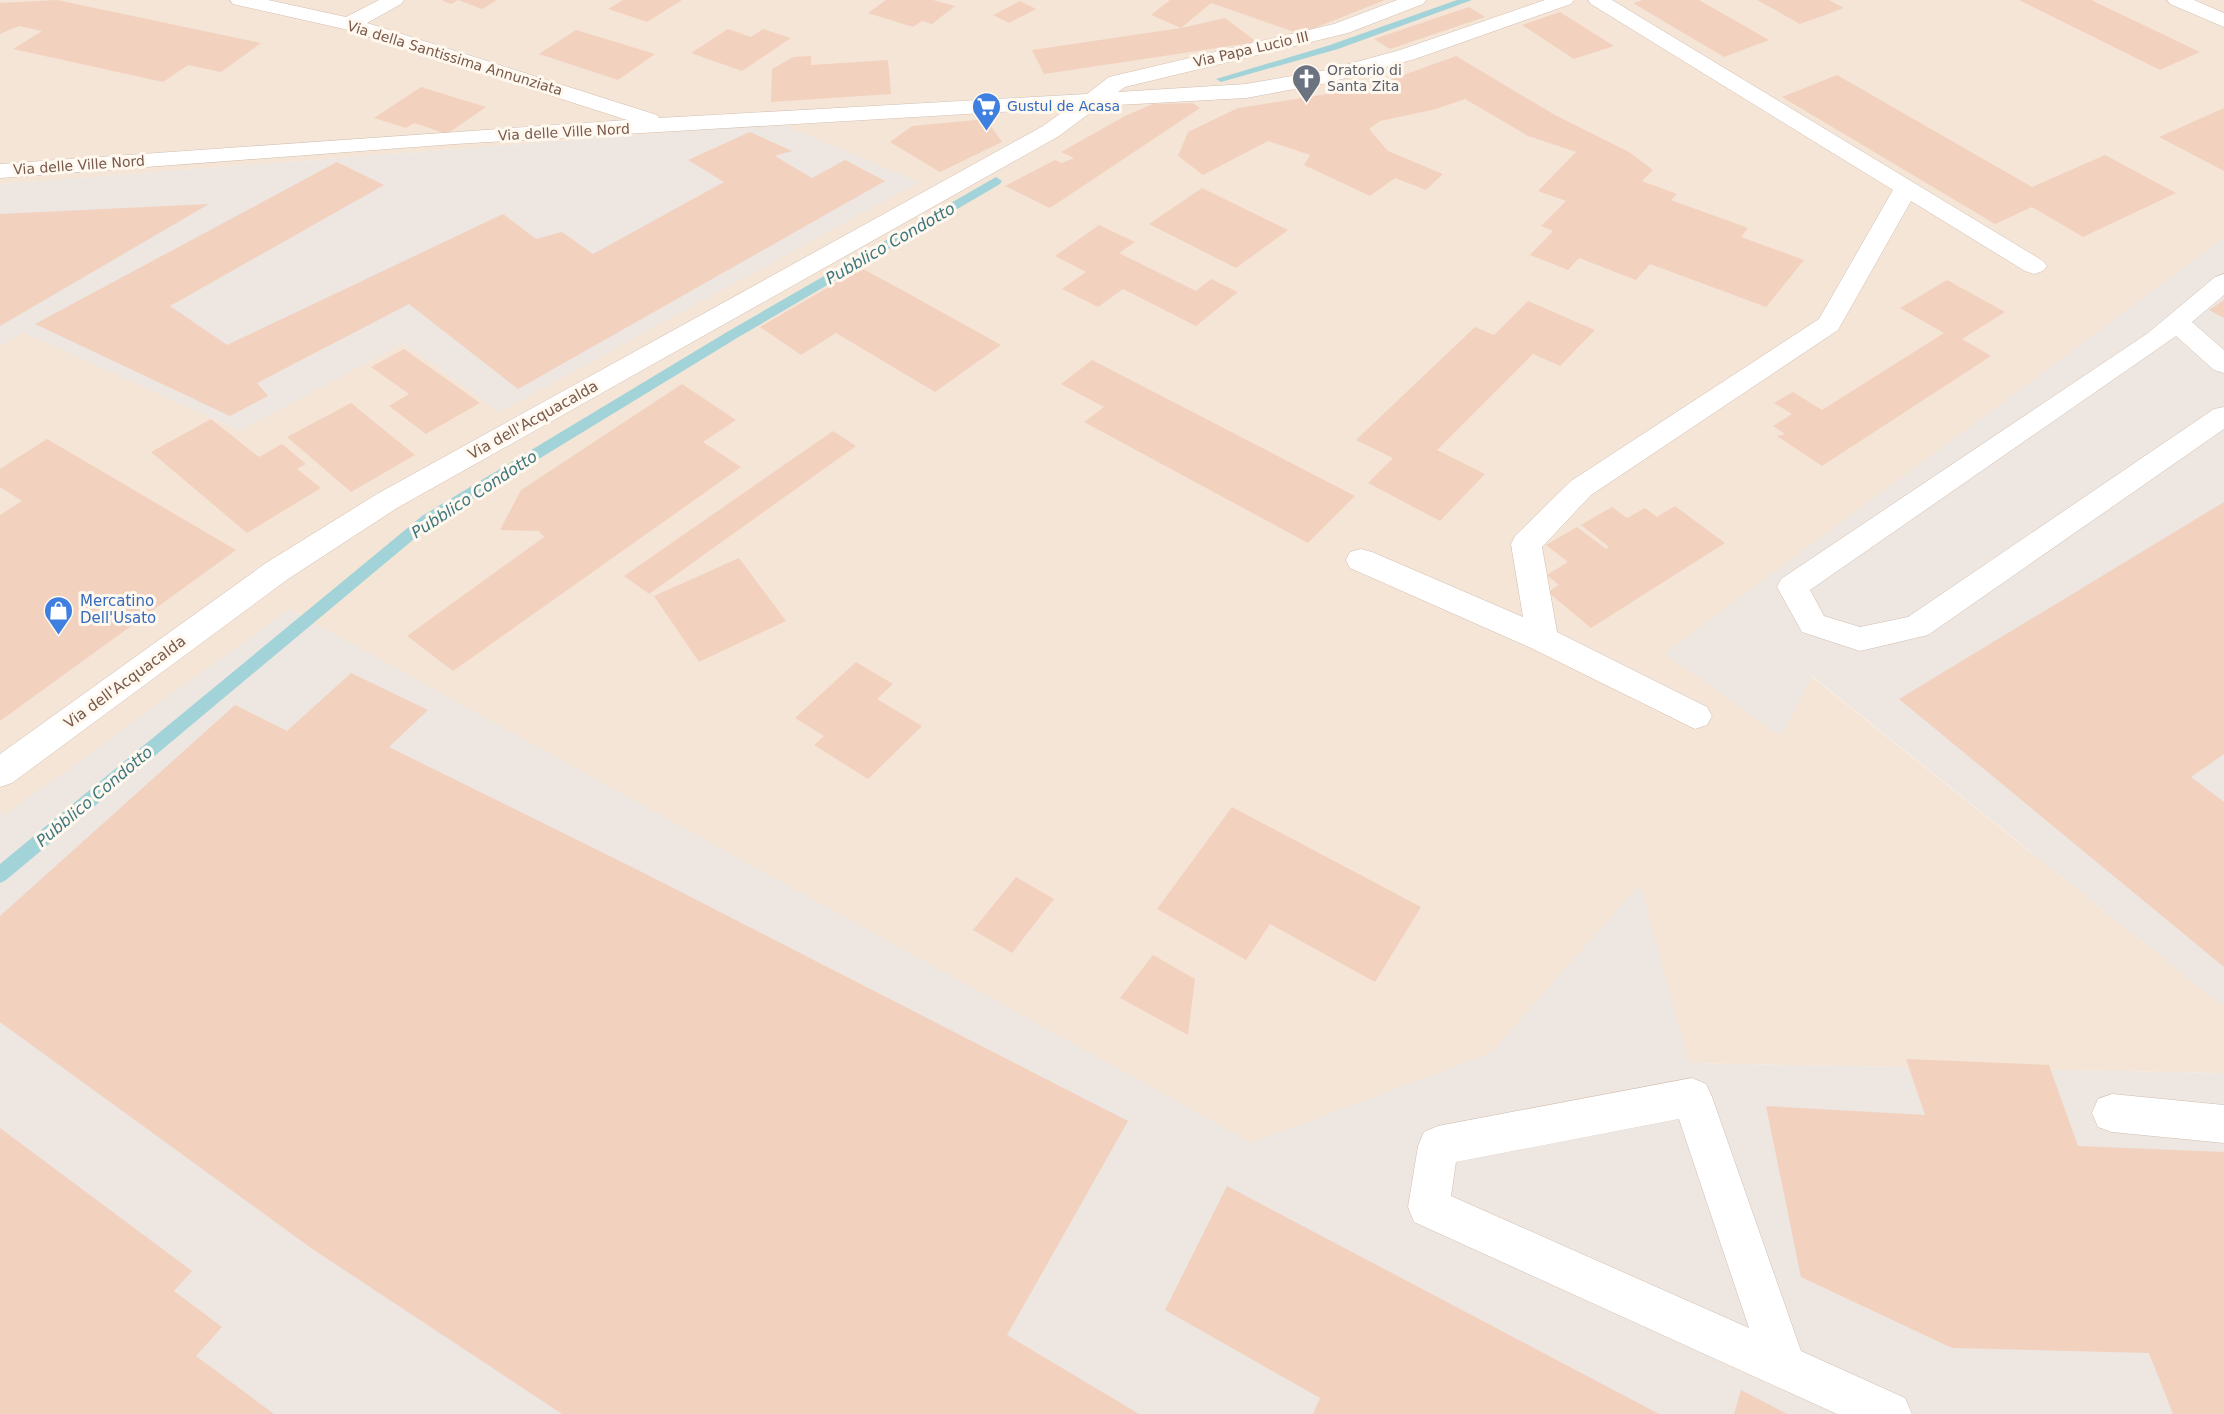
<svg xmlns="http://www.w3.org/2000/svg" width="2224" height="1414" viewBox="0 0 2224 1414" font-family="'DejaVu Sans',sans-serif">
<rect width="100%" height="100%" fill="#fdf4e8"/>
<path fill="#f5e5d6" d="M0,0H2224V237L1665,654L1781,736L1811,676L2224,1007V1073L1689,1063L1640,885L1491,1053L1252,1143L289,609L5,815L0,812V346L23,332L240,431L403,343L500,412L781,124L0,184Z"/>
<g fill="#ede6e1">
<path d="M781,124L919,182L500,412L403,343L240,431L23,332L0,346V184Z"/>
<path d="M2224,237V1007L1812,676L1781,736L1665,654Z"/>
<path d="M289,609L1252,1143L1491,1053L1640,884L1689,1063L2224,1073V1414H0V812L5,815Z"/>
</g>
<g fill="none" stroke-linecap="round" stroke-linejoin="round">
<g fill="#a1d3d9" fill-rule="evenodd">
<path d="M1457,0H1472L1338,49L1221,82L1216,79L1330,45Z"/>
<path d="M996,177L1002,181L1000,184L737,338L432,524L6,880L0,883V864L422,516L727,332Z"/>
</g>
</g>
<g fill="#f3d1bf">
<path d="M57,0L261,43L221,72L188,65L163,82L13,49L42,31L19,26L0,34V3Z"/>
<path d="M441,0H497L482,9L458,0L451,4Z"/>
<path d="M623,0H682L647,22L608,9Z"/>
<path d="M886,0H933L955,6L932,24L922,21L913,27L868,13Z"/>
<path d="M1170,0H1385L1300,34L1211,3L1181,28L1225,18L1257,42L1044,74L1032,50L1181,28L1151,15Z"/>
<path d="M1643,0H1699L1769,40L1724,57L1633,3Z"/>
<path d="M1757,0H1829L1844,8L1800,24Z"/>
<path d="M2019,0H2091L2200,52L2160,70Z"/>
<path d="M1020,1L1036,9L1009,23L993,15Z"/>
<path d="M1469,7L1485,17L1390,49L1374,39Z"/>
<path d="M1560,12L1614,46L1574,59L1522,25Z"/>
<path d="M728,29L751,37L763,29L791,38L742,71L691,53Z"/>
<path d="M576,30L655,54L618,80L539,54Z"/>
<path d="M811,56V65L888,60L891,94L771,102L772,69L793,57Z"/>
<path d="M1456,56L1555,115L1629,152L1653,170L1642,181L1677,194L1671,200L1748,228L1741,237L1804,260L1766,307L1650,264L1636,280L1579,258L1568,270L1530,255L1553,231L1541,226L1566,201L1538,191L1576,152L1528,136L1465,99L1436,109L1380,121L1369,129L1388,151L1443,174L1426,190L1395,178L1370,196L1304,165L1310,155L1268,141L1203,175L1178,156L1188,132L1238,108L1371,87Z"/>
<path d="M1837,75L2032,187L2105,155L2176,193L2083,237L2032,207L1995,224L1782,97Z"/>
<path d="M421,87L486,107L447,134L414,123L406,128L374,118Z"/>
<path d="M1193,103L1200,108L1050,208L1005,186L1055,160L1062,163L1074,158L1061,152L1125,116L1153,104Z"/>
<path d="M2224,108V171L2159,137Z"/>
<path d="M986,119L1002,142L940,172L890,142L912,126Z"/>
<path d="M750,132L792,151L775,156L812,178L845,160L885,181L518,389L409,304L257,383L268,396L230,416L35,324L337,162L384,185L170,306L227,345L503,214L536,239L562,232L593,254L724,182L688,160Z"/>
<path d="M1202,188L1288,230L1236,268L1149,224Z"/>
<path d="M209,204L0,326V214Z"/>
<path d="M1099,225L1135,242L1119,253L1196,291L1211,279L1238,292L1196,326L1123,289L1098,307L1062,289L1086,272L1055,256Z"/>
<path d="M861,268L902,290L1001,345L935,392L836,333L801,355L760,327Z"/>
<path d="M1947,280L2005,312L1962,339L1991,356L1822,466L1777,436L1785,434L1773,426L1792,414L1774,403L1793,392L1822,410L1944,333L1900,308Z"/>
<path d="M2224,300V318L2209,310Z"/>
<path d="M1528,301L1595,330L1560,366L1533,354L1437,450L1485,474L1440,521L1368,483L1393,458L1356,440L1475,327L1494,335Z"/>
<path d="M404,349L480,403L426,434L389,406L409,394L371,367Z"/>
<path d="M1092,360L1355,496L1308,543L1084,422L1104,407L1061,384Z"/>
<path d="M682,384L736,420L703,442L741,467L453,671L407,636L544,537L539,531L500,530L521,490Z"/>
<path d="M351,403L415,455L351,492L287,437Z"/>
<path d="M211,419L259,457L282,444L306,464L297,469L321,488L247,533L151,452Z"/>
<path d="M833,431L856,446L649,594L624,576Z"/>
<path d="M47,439L236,550L0,721V515L22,501L0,487V469Z"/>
<path d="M2224,502V754L2191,777L2224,802V967L1899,699Z"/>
<path d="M1675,506L1725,543L1591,628L1548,592L1559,585L1547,575L1568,562L1546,545L1577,527L1606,549L1609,547L1581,525L1612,507L1627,518L1645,508L1657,517Z"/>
<path d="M739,558L786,621L699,662L654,596Z"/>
<path d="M856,662L893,684L877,699L922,726L868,779L814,745L824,736L795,718Z"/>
<path d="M351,673L428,710L389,747L636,869L1128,1121L1007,1335L1139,1414H562L311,1248L0,1022V916L235,705L287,731Z"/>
<path d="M1232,807L1421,907L1375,982L1270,924L1246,960L1157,909Z"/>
<path d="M1016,877L1054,899L1012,953L973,930Z"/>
<path d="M1153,955L1195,979L1188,1035L1120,998Z"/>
<path d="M1906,1059L2049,1065L2078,1146L2224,1152V1414H2173L2149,1353L1952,1348L1801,1277L1766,1106L1925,1115Z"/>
<path d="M0,1128L192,1271L174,1291L222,1327L196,1356L274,1414H0Z"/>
<path d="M1227,1186L1659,1414H1313L1320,1398L1165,1310Z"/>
<path d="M1741,1390L1787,1414H1734Z"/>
</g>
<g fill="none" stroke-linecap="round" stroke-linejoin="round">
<defs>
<g id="minor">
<path d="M230,0H268L346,17L379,0H404L401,4L367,23L657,115L659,118L1087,94L1109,77L1334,24L1397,0H1426L1423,4L1348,33L1125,87L1118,92L1246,84L1327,70L1400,50L1545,0H1574L1571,4L1415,59L1327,83L1246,98L1099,106L1059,136L397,508L288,579L12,783L0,787V754L266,563L377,494L1043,126L1068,108L455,144L0,178V164L627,120L344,29L233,4Z"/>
<path d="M1588,0H1612L2043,261L2047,266L2043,271L2034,274L2025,271L1911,201L1838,330L1591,495L1542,547L1557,632L1707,707L1712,716L1707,725L1695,729L1531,648L1350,568L1346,560L1350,552L1361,549L1372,552L1523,617L1511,544L1515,536L1571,481L1819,319L1893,190L1591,4Z"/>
<path d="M2167,0H2194L2224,13V27L2170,4Z"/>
<path d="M2224,274V295L2192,322L2224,350V373L2214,370L2176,336L1810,590L1824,616L1860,627L1908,617L2214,409L2224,407V429L1928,635L1860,651L1802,632L1777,587L1781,579L2148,333L2215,277Z"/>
<path d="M1692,1078L1706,1084L1712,1097L1801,1351L1905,1398L1912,1414H1837L1414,1222L1408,1207L1418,1146L1424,1132L1438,1126ZM1679,1119L1749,1328L1451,1196L1456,1162Z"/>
<path d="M2112,1094L2224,1105V1143L2112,1132L2098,1127L2092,1113L2098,1099Z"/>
</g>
</defs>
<use href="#minor" stroke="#d2bdaf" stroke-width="1"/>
<use href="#minor" fill="#fff" fill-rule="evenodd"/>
</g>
<defs>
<symbol id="church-pin" viewBox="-11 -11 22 30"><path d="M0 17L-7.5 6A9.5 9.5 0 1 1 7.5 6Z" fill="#6b7280" stroke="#fff8ef"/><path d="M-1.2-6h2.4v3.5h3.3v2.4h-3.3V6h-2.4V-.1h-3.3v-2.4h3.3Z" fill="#fff"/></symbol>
<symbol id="supermarket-pin" viewBox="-11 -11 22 30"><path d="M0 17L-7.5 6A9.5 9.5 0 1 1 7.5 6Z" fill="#3f7fe0" stroke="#fff8ef"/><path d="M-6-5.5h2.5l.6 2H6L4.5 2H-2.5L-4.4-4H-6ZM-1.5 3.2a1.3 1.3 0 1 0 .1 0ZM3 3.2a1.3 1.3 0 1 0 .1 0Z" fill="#fff"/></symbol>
<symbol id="shop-pin" viewBox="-11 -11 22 30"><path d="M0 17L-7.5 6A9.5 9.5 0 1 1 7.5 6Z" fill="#3f7fe0" stroke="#fff8ef"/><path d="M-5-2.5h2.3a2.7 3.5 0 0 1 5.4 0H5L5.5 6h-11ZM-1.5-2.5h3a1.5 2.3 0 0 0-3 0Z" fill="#fff"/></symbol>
</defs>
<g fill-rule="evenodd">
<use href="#church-pin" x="1290" y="62" width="33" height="45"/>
<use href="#supermarket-pin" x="970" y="90" width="33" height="45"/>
<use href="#shop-pin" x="42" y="594" width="33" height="45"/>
</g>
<g text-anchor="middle" stroke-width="6" stroke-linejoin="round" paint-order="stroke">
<g font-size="14" fill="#78594b" stroke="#fff8ef">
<text transform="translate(1251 49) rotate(-13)" y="5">Via Papa Lucio III</text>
<text transform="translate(455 58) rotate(17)" y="5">Via della Santissima Annunziata</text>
<text transform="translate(564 132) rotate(-3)" y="5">Via delle Ville Nord</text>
<text transform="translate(79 165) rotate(-4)" y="5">Via delle Ville Nord</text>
</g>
<g font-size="14" fill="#5b616d" stroke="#fff8ef" text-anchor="start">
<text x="1327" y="75">Oratorio di<tspan x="1327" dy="16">Santa Zita</tspan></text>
</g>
<g font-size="14" fill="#366cbe" stroke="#fff8ef" text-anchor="start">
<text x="1007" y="111">Gustul de Acasa</text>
</g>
<g font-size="15" fill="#78594b" stroke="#fff8ef">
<text transform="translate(533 420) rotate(-29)" y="5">Via dell'Acquacalda</text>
<text transform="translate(125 682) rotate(-36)" y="5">Via dell'Acquacalda</text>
</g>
<g font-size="15" fill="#366cbe" stroke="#fff8ef" text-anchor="start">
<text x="80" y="606">Mercatino<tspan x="80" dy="17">Dell'Usato</tspan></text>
</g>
<g font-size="16" font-style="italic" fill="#3e767d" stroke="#fff8ef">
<text transform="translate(890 243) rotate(-30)" y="6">Pubblico Condotto</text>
<text transform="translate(474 494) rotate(-33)" y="6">Pubblico Condotto</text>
<text transform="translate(94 796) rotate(-40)" y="6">Pubblico Condotto</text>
</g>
</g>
</svg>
